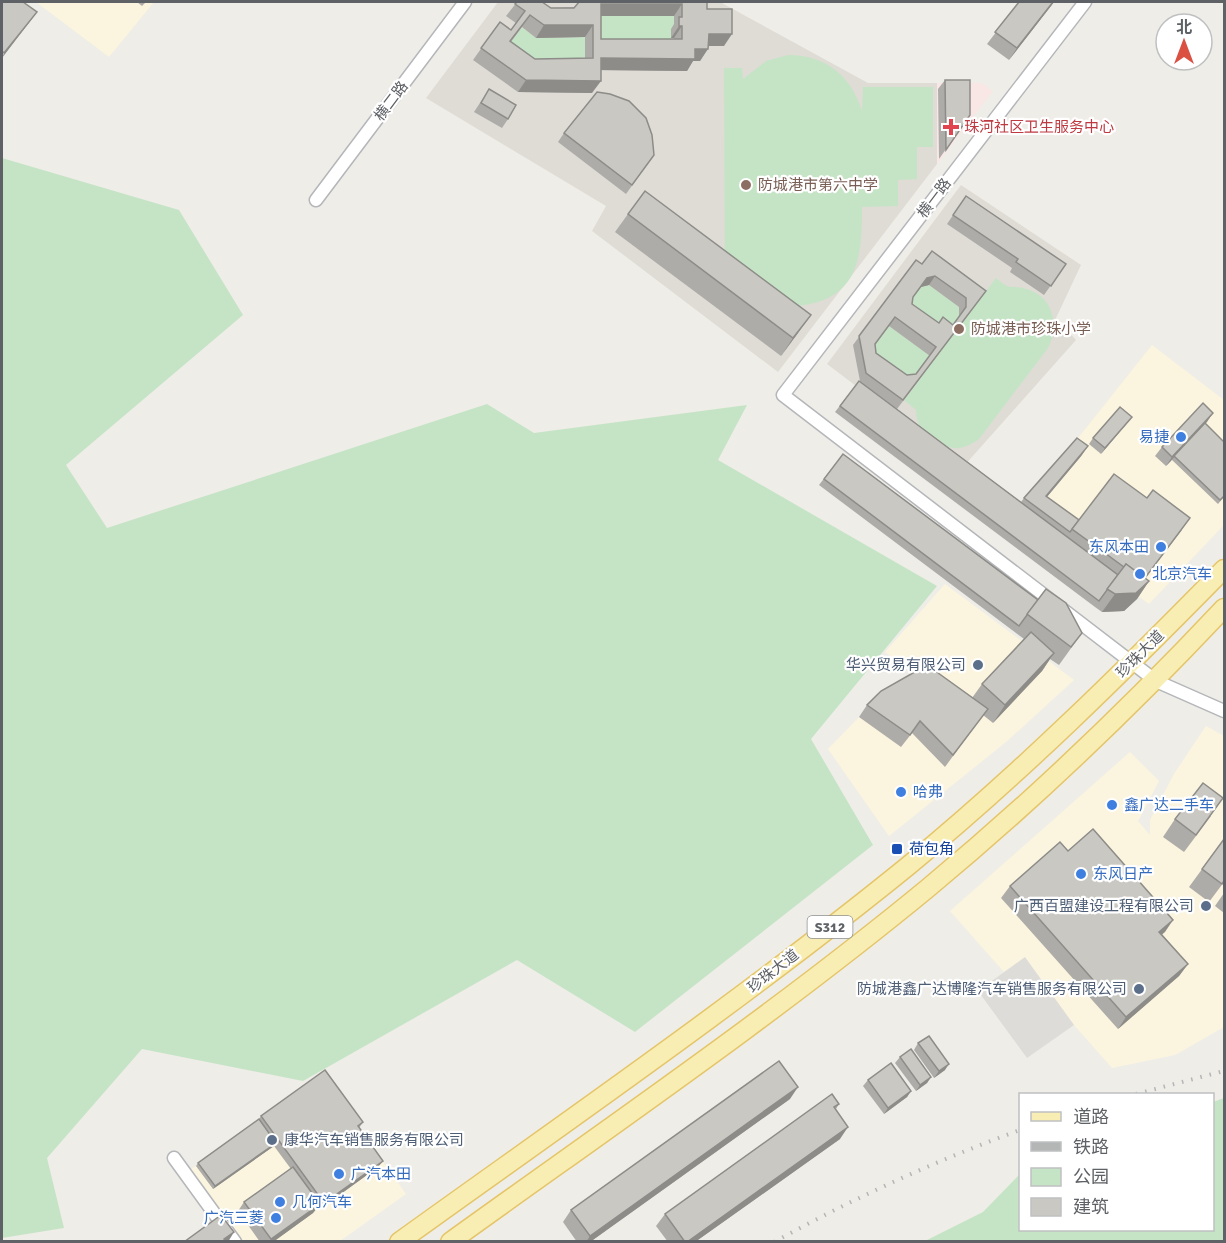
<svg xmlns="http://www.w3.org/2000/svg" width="1226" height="1243" viewBox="0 0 1226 1243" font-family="Signika,'Noto Sans SC',sans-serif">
<rect width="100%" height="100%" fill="#efede7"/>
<g fill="#fbf5df">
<path d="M36,2H154L109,57Z"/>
<path d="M1152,345L1224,400V525L1149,604L1018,507L1071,447Z"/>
<path d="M945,584L1074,680L1006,742L889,836L828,749L873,703L918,676L885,652Z"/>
<path d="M1206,726L1224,736V1027L1175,1055L1112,1068L1074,1025L1025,958L1004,972L950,911L1130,752L1159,781L1138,821L1150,835V820L1174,774Z"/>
<path d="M321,1076L406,1194L340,1241H241L190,1170Z"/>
</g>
<path fill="#dedcd9" d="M1025,957L1074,1025L1027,1058L978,991Z"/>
<g fill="#dedcd5">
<path d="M498,2H720L868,83H937V164L778,372L592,231L606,206L426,98Z"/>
<path d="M961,185L1081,265L1056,318L1076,340L963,467L827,364Z"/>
</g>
<path fill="#f9e7e5" d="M937,83H982L993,91L937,164Z"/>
<g fill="#c5e4c6">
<path d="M592,16H674V29L671,38H674V51H592Z"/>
<path d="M522,27L536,38L585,37V71L502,53Z"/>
<path d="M788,55C825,55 851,75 862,111L863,87H933V147H917V179L898,180V206L862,207C862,258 859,301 795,306L725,276L724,68H742L743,79L766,61Z"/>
<path d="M2,158L179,210L243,315L66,465L107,528L487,404L534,433L747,405L718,460L937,586L811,739L873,845L635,1032L517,960L303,1081L142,1049L47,1158L64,1228L2,1238Z"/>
<path d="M996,278C1012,292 1009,284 1026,289C1053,296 1060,325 1048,348L979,439C962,451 952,451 935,440C922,432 917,426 916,410L904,400Z"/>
<path d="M929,285L959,307V316L947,334L907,306L921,287Z"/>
<path d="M889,326L930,356L910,383L868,353Z"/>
<path d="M1224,1098V1241H925L983,1212L1020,1174V1230H1212L1213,1102Z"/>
</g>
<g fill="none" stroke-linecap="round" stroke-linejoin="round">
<defs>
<g id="street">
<path d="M1085,2L783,395L1156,681L1224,711"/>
<path d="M316,200L465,2"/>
<path d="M174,1158L235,1242"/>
</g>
<g id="primary">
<path d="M399,1242C570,1119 744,999 908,866C1020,774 1123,672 1224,569"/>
<path d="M450,1242C611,1126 775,1014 928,888C1033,801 1131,707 1224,608"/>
</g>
</defs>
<use href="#street" stroke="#b4b6ba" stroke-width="15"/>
<use href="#primary" stroke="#e5c569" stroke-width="21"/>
<use href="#street" stroke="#fff" stroke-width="12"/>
<use href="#primary" stroke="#f8eeb3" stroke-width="18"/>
<g stroke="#b4b5b5" stroke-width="4" stroke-dasharray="1.5 8" stroke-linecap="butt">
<path d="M1136,1094L1224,1071"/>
<path d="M774,1242C854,1198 935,1161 1020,1130"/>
</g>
</g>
<g fill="#aeaca8" fill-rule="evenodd">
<path d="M137,2H146L142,6Z"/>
<path d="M517,2L551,8L707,2V9L724,46H709L700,61H693L687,71L601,70L592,93L518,92L473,60L500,22L511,30L516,23L506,16ZM601,16H674V24L671,29V38H674V39H601ZM522,27L536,38L585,37V59H535L511,42Z"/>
<path d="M1019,2H1054L1009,60L987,44Z"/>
<path d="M945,80L970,115L939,159L938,89Z"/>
<path d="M489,89L508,119L502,128L474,112Z"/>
<path d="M564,133L654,155L626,194L558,142Z"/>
<path d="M966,196L1066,264L1044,295L1010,272L1012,268L947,224Z"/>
<path d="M628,214L798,333L781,356L615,232Z"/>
<path d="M916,260L922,264L986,291L897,409L1021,502L1024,498L1082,455L1047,497L1079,520L1182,530L1145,578L1149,581L1137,599L1124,611L1102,612L1095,607L835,412L859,381H860L853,345ZM929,285L959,307V316L953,325L939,323L912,304L913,297L921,287ZM889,326L930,356L916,374L907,375L876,353L875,345Z"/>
<path d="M1132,417L1101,454L1089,444L1093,438Z"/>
<path d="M1207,422L1205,424L1224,497L1218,504L1172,460L1166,466L1155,456L1162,447Z"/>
<path d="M843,454L1038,600L1082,633L1059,665L1050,659L1042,671L993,723L983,715L945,767L912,733L901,747L859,717L867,705L972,698L982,684L1024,639L819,485Z"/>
<path d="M1211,816L1184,852L1163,837L1175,819Z"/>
<path d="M1224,839V882L1209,902L1189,887Z"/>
<path d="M1068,851L1173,920L1162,934L1188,964L1179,976L1118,1029L1001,898L1010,886Z"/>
<path d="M1224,893V913L1215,906Z"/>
<path d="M918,1043L945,1070L934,1078L914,1050Z"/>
<path d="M900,1057L931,1077L927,1083L916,1091L895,1063Z"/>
<path d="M868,1080L911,1091L907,1097L884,1114L863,1086Z"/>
<path d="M790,1099L590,1242H577L563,1222L571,1210Z"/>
<path d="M839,1104L836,1109L840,1139L695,1242H668L656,1226L665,1214Z"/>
<path d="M261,1116L363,1122L359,1128L378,1167L320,1209L318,1207L313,1213L273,1242H260L238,1211L244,1202L291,1169L274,1146L213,1189L196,1166L198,1163L259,1119Z"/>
</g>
<g fill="#8d8c88">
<path d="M1053,2H1054L1009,60L1017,48Z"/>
<path d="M601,4H682L674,16H592Z"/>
<path d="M37,12L28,24L2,58L4,53Z"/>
<path d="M544,25H593L585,37L536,38Z"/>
<path d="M679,26H682L674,38H671Z"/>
<path d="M709,34H732L724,46H700Z"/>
<path d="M695,49H708L700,61H693L687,71L592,70L601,58Z"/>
<path d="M526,80L601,81L592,93L518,92Z"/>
<path d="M935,276L929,285L921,287L927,278Z"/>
<path d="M811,315L798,333L781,356L793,338Z"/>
<path d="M1213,413L1207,422L1166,466L1172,457Z"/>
<path d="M1132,417L1127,423L1101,454L1105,448Z"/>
<path d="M1088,446L1082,455L1040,505L1046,496Z"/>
<path d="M1190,518L1134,593L1149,581L1137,599L1124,611L1102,612L1115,594Z"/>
<path d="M1054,653L1042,671L993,723L1005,705Z"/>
<path d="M1173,920L1165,932L1151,944L1159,932Z"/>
<path d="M1188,964L1179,976L1118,1029L1126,1017Z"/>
<path d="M949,1064L945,1070L934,1078L939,1071Z"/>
<path d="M931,1077L927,1083L916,1091L920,1085Z"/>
<path d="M798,1087L790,1099L590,1242H586L590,1236Z"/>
<path d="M911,1091L907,1097L884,1114L888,1108Z"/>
<path d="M848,1127L840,1139L695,1242H687Z"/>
<path d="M276,1143L274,1146L213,1189L215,1186Z"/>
<path d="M383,1161L378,1167L320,1209L324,1203Z"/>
<path d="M320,1204L313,1213L273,1242H269L271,1239Z"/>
<path d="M234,1232L228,1242H222L224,1239Z"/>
</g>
<g fill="#cac8c3" stroke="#8d8c88" stroke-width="1.5" fill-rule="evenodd">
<path d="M2,2H23L37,12L4,53L2,51Z"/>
<path d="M517,2H542L551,8H574L579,2H707V9H732V34H709L708,49H695V59L601,58V81L526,80L481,48L500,22L511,30L525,11L515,4ZM601,4H682V17H679V26H682V39H601ZM530,15L544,25H593V58L535,59L510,41Z"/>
<path d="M1019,2H1053L1017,48L995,32Z"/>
<path d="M945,80H970V115L946,150Z"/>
<path d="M489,89L516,105L508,119L481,103Z"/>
<path d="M597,92L610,94L629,101L646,118L652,135L654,155L632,185L564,133Z"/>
<path d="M645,191L811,315L793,338L628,214Z"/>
<path d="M966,196L1066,264L1051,286L1016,262L1018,259L953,215Z"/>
<path d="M932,251L986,291L903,400L866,373L859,336L916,260L922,264ZM935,276L966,298V307L953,325L943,317L939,323L912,304L913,297L927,278ZM895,317L936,347L916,374L907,375L876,353L875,344Z"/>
<path d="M859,381L1118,575L1099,601L840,406Z"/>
<path d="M1203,403L1213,413L1172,457L1162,447Z"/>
<path d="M1120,407L1132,417L1105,448L1093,438Z"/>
<path d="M1205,423L1224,442V496L1220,500L1174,456Z"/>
<path d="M1077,438L1088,446L1046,496L1079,520L1070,532L1024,498Z"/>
<path d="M843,454L1038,600L1019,626L824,479Z"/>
<path d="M1114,474L1147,498L1153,490L1190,518L1145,578L1126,564L1124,567L1072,529Z"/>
<path d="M1126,564L1149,581L1136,593L1115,594L1107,589Z"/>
<path d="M1046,589L1066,603L1082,633L1071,647L1027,614Z"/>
<path d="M1031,632L1054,653L1005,705L982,684Z"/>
<path d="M927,665L988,709L953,755L920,721L910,735L867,705L881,691Z"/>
<path d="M1203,783L1223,798L1196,835L1175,819Z"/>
<path d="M1093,829L1173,920L1159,932L1188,964L1126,1017L1010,886L1060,842L1068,851Z"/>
<path d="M1224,839V881L1222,884L1202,869Z"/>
<path d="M929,1036L949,1064L939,1071L918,1043Z"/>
<path d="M911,1049L931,1077L920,1085L900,1057Z"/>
<path d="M779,1061L798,1087L590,1236L571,1210Z"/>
<path d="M891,1063L911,1091L888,1108L868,1080Z"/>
<path d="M325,1070L363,1122L358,1126L383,1161L324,1203L261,1116Z"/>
<path d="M832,1094L839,1104L834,1107L848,1127L687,1242H685L665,1214Z"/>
<path d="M259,1119L276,1143L215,1186L198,1163Z"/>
<path d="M293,1167L320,1204L271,1239L244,1202Z"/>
<path d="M221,1215L234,1232L224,1239L225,1242H184Z"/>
</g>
<path fill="#e0444e" stroke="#fff" stroke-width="2" d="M948 118h6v6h6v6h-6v6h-6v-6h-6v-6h6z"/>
<g fill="#8d6e63" stroke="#fff" stroke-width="2">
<circle cx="746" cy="185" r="6"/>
<circle cx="959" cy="329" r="6"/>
</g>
<g fill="#3f7fe0" stroke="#fff" stroke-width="2">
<circle cx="1181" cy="437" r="6"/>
<circle cx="1161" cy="547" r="6"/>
<circle cx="1140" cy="574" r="6"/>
<circle cx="901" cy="792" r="6"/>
<circle cx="1112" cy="805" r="6"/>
<circle cx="1081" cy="874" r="6"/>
<circle cx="339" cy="1174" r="6"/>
<circle cx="280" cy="1202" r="6"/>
<circle cx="276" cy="1218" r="6"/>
</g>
<g fill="#5c6f8a" stroke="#fff" stroke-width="2">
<circle cx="978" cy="665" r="6"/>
<circle cx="1206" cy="906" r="6"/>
<circle cx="1139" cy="989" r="6"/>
<circle cx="272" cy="1140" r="6"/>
</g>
<rect fill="#1a4fb4" stroke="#fff" stroke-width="2" x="891" y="843" width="12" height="12" rx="3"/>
<g text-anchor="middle" stroke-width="4.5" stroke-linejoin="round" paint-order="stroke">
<rect fill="#fff" stroke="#8e9093" stroke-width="1.5" x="807.5" y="916" width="45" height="22" rx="4.5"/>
<g font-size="14" font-weight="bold" fill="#5e6165">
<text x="830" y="932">S312</text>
</g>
<g font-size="15" fill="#5e6165" stroke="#fff">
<text transform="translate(391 101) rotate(-53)" y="5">横二路</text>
<text transform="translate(934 198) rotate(-53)" y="5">横一路</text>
<text transform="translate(1140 654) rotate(-45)" y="5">珍珠大道</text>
<text transform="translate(773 971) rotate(-38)" y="5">珍珠大道</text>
</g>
<g font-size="15" fill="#be3a42" stroke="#fff" text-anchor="start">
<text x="964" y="132">珠河社区卫生服务中心</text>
</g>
<g font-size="15" fill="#785e54" stroke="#fff" text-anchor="start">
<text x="758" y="190">防城港市第六中学</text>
<text x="971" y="334">防城港市珍珠小学</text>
</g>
<g font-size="15" fill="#366cbe" stroke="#fff" text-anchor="start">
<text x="1169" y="442" text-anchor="end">易捷</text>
<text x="1149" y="552" text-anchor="end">东风本田</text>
<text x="1152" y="579">北京汽车</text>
<text x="913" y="797">哈弗</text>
<text x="1124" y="810">鑫广达二手车</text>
<text x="1093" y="879">东风日产</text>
<text x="351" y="1179">广汽本田</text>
<text x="292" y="1207">几何汽车</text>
<text x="264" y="1223" text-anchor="end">广汽三菱</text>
</g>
<g font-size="15" fill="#4e5e75" stroke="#fff" text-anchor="end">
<text x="966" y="670">华兴贸易有限公司</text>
<text x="1194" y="911">广西百盟建设工程有限公司</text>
<text x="1127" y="994">防城港鑫广达博隆汽车销售服务有限公司</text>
<text x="284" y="1145" text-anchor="start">康华汽车销售服务有限公司</text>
</g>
<g font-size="15" fill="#164399" stroke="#fff" text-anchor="start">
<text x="909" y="854">荷包角</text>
</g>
</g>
<rect width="1226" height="1243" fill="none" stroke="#5e6165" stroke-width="6"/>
<rect x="1019" y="1093" width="195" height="138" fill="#ffffff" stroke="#bfc0c1" stroke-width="1.5"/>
<rect x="1031" y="1112" width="30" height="9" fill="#f8eeb3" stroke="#bfc0c1" stroke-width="1.5"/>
<text x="1073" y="1123" font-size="18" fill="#5e6165">道路</text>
<rect x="1031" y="1142" width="30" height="9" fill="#b4b5b5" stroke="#bfc0c1" stroke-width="1.5"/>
<text x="1073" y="1153" font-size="18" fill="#5e6165">铁路</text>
<rect x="1031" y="1168" width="30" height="18" fill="#c5e4c6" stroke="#bfc0c1" stroke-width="1.5"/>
<text x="1073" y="1183" font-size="18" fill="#5e6165">公园</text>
<rect x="1031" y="1198" width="30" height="18" fill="#cac8c3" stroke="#bfc0c1" stroke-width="1.5"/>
<text x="1073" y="1213" font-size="18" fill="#5e6165">建筑</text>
<g transform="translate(1184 42)"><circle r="28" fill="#ffffff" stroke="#bfc0c1" stroke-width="1.5"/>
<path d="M0-4.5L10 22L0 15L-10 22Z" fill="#da5142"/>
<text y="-9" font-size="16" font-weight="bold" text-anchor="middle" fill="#5e6165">北</text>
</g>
</svg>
